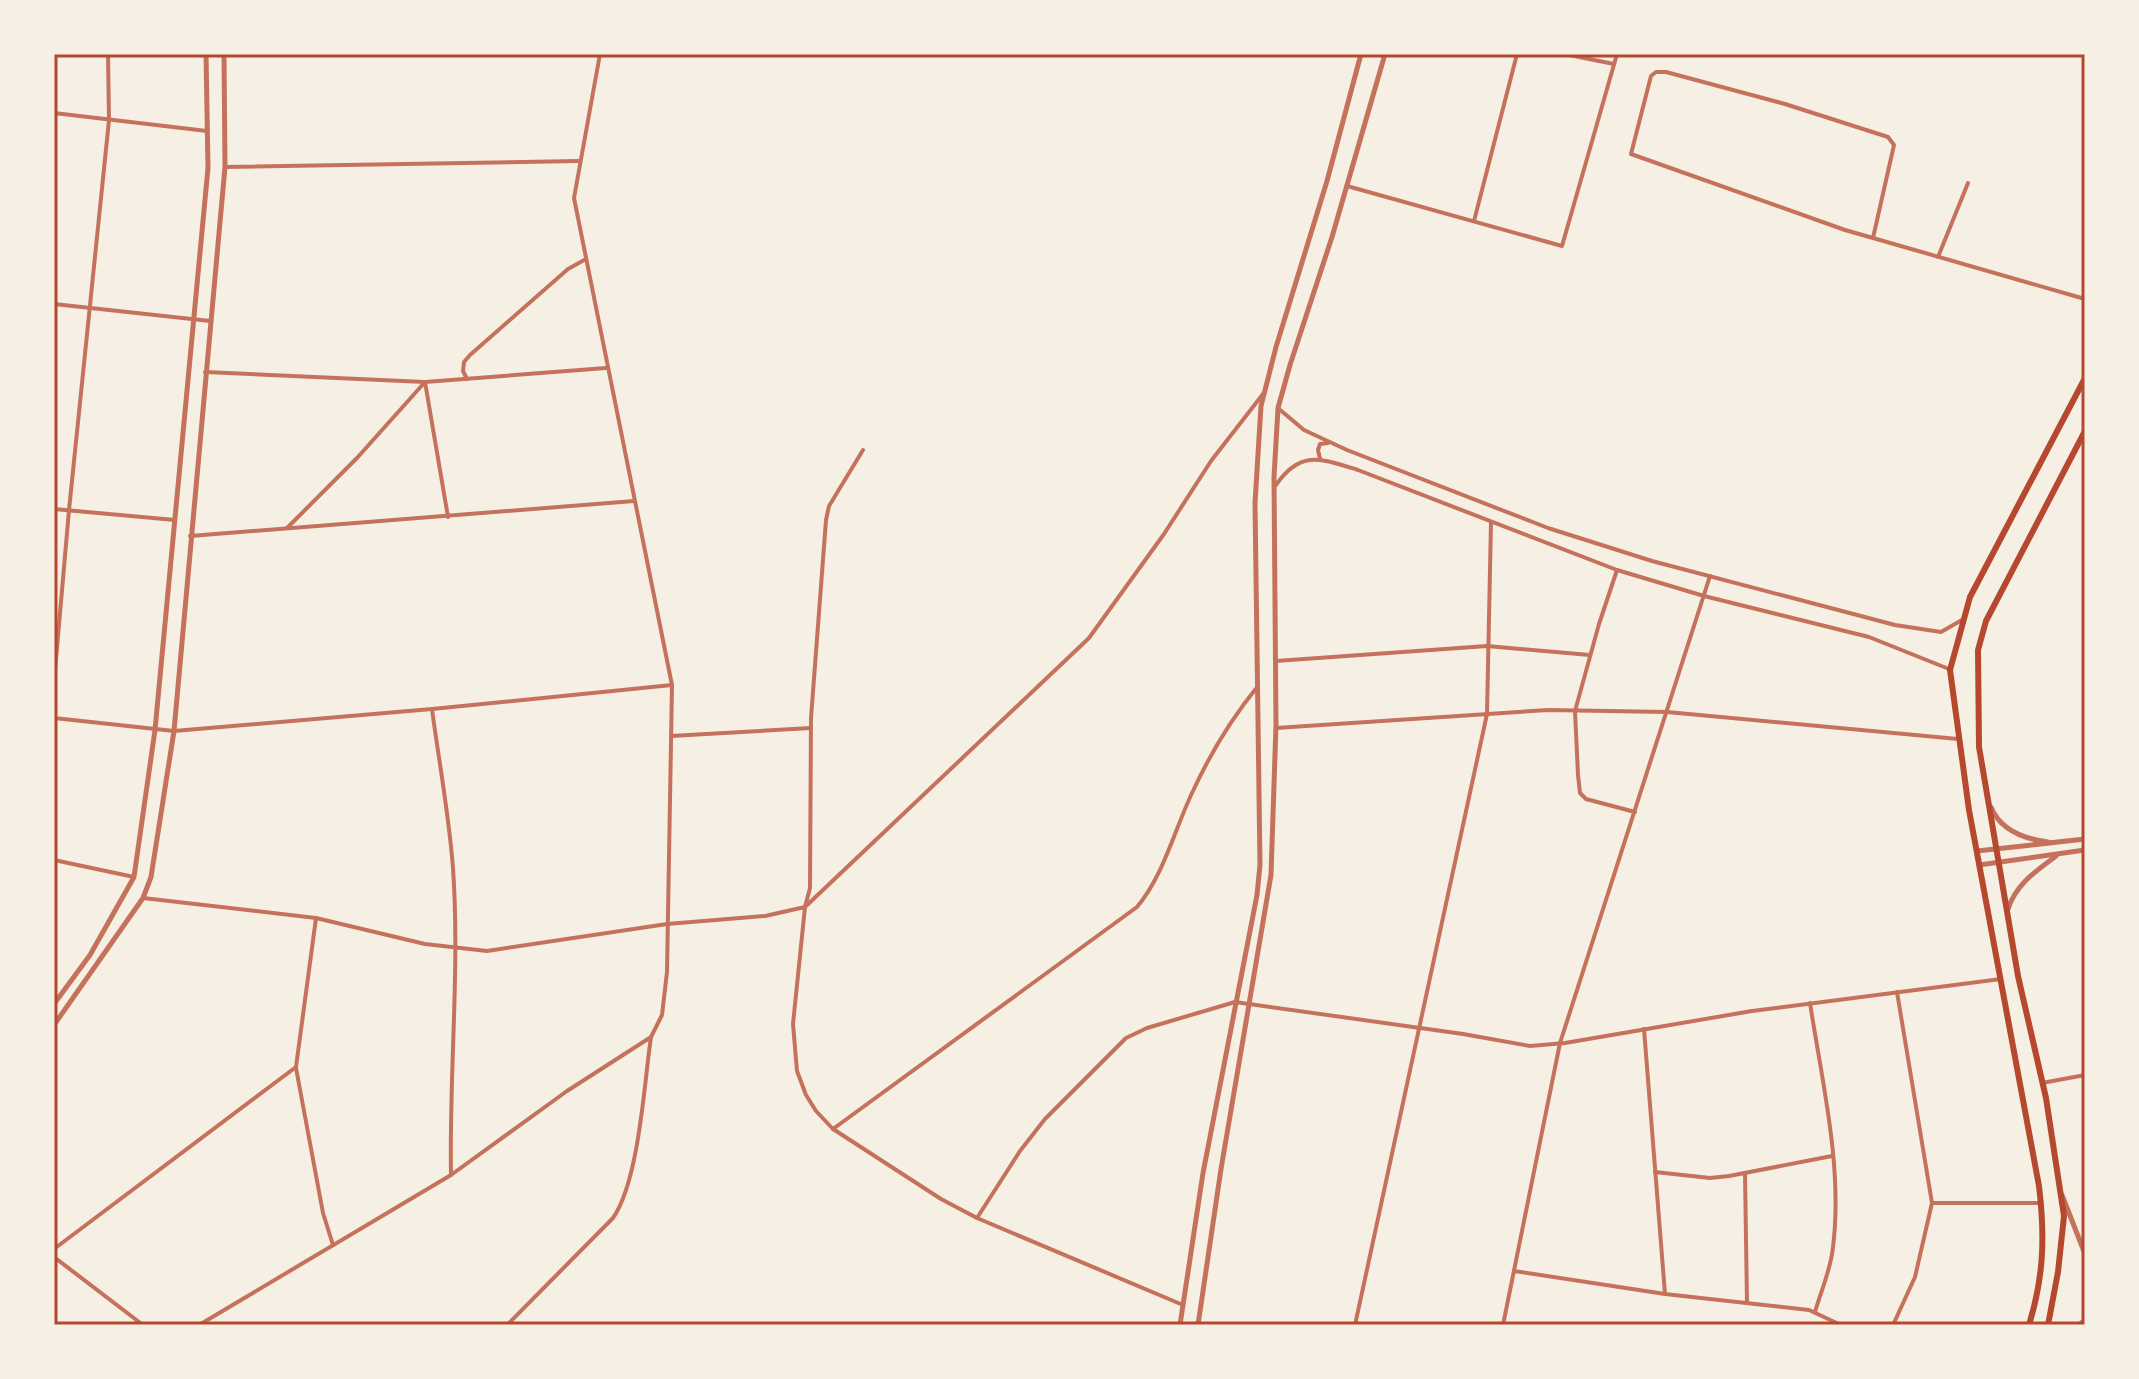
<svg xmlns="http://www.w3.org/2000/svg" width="2139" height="1379" viewBox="0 0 2139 1379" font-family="'Sofia Sans Condensed',sans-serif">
<rect width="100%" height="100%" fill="#f6efe4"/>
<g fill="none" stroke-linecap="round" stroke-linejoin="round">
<g stroke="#c5725c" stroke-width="4">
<path d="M1564,54L1614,64"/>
<path d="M54,113L207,131"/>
<path d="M225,167L579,161"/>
<path d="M1347,186L1562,246L1617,54"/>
<path d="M1474,221L1517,54"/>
<path d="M1873,238L1894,145L1888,137L1785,104L1666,72H1656L1651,76L1631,154L1845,230L1873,238L2085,299"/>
<path d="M1938,257L1968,183"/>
<path d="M54,304L210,321"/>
<path d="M205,372L425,382L606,368"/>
<path d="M467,379L463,371L464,362L470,355L568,269L586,259"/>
<path d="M425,382L448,517"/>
<path d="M1279,409L1304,430L1347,450L1548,528L1652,561L1895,625L1941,632L1962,620"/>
<path d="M863,450L829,506L826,520L811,718L810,888L805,907L793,1024L797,1071L806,1095L816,1111L833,1129L941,1199L977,1218L1183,1305"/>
<path d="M1320,459L1318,450L1320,444L1328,443"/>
<path d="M1276,485C1301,449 1322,459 1358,470L1617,570L1704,596L1869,637L1949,669"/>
<path d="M54,509L175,520"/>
<path d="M287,528L357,458L425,382"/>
<path d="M190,536L634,501"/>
<path d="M1617,570L1599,624L1575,711L1578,775L1580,793L1586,799L1635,812"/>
<path d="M1276,661L1487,646L1590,655"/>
<path d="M54,682L69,510L109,120L108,54"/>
<path d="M432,709C439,762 449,815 453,868C460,970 449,1073 451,1175"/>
<path d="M54,718L174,731L432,709L672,685"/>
<path d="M1276,728L1548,710L1667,712L1958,739"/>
<path d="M671,736L811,728"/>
<path d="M54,860L134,877"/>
<path d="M143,898L316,918L425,944L487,951L667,924L765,916L805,907L1089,638L1164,534L1211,461L1263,394"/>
<path d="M1810,1003C1822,1082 1843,1167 1833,1247C1831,1269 1821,1291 1815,1312"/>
<path d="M1644,1029L1665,1294"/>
<path d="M296,1068L323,1213L333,1245"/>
<path d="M2042,1083L2085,1075"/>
<path d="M833,1129L1137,907C1164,875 1175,828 1193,791C1211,752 1231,719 1258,686"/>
<path d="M1655,1172L1710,1178L1729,1176L1832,1156"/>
<path d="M1745,1173L1747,1303"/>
<path d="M1932,1203H2041"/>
<path d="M977,1218L1020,1151L1045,1119L1126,1038L1147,1028L1235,1002L1463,1034L1530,1046L1565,1043L1752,1011L2001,979"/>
<path d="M54,1249L296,1067L316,918"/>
<path d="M54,1257L143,1325"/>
<path d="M1514,1271L1665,1294L1809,1310L1841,1325"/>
<path d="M199,1325L451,1175L567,1091L651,1037L662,1015L667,972L672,685L574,198L600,54"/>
<path d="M507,1325L613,1218C639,1181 644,1084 651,1037"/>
<path d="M1355,1325L1487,714L1491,522"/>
<path d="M1503,1325L1560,1043L1710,576"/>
<path d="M1893,1325L1915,1277L1932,1203L1897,992"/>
</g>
<g stroke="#c5725c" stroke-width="5">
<path d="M1991,807C2000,830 2025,839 2048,842"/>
<path d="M1977,851L2085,839"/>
<path d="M1979,865L2085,850"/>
<path d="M2008,909C2016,884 2036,871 2056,856"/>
<path d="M54,1004L90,955L134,877L155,730L208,168L206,54"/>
<path d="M54,1025L143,898L151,877L174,731L225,167L224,54"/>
<path d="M2062,1195L2085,1254"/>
<path d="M1180,1325L1203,1173L1257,895L1260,865L1255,503L1261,406L1276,347L1327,181L1361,54"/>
<path d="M1198,1325L1221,1169L1271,875L1276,725L1274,477L1278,408L1290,365L1332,237L1385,54"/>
<path d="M2079,1325L2085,1320"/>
</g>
<g stroke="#b5482f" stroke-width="6">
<path d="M2029,1325C2044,1276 2045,1236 2039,1186L1969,810L1950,670L1970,597L2085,378"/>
<path d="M2048,1325L2058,1272L2064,1216L2046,1098L2018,976L1979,747L1978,650L1986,621L2085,431"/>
</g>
</g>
<rect width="2139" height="1379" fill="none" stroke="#f6efe4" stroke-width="112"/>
<rect x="56" y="56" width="2027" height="1267" fill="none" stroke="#b5482f" stroke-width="3"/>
</svg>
